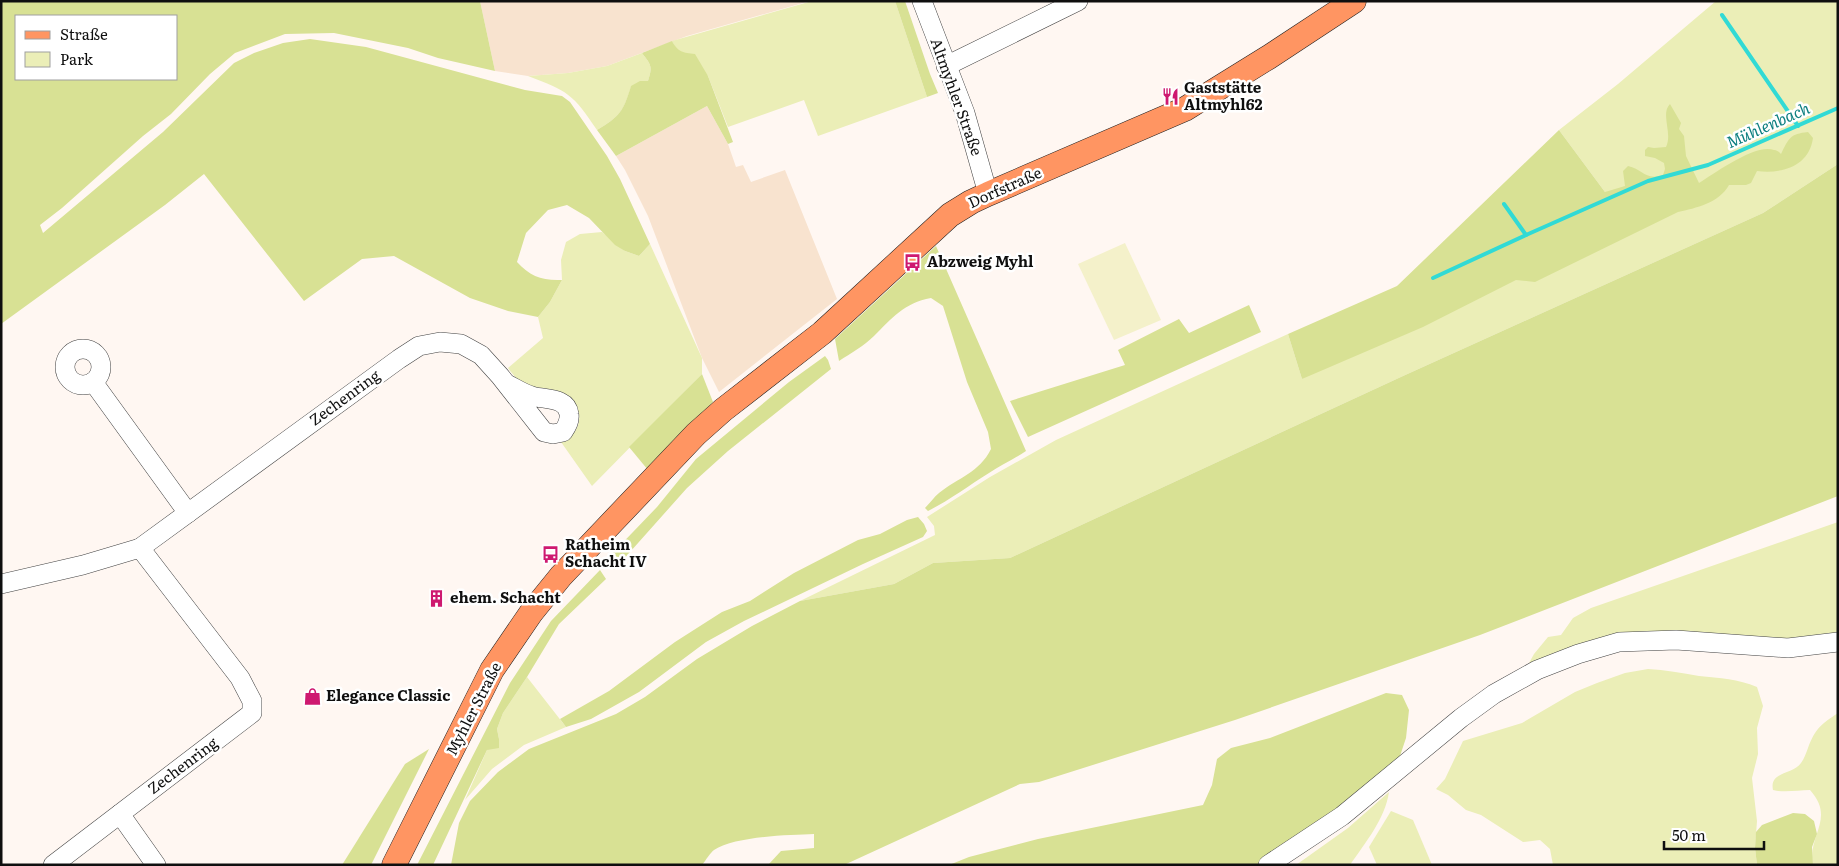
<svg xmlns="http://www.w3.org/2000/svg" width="1839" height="866" viewBox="0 0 1839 866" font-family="Literata,serif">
<rect width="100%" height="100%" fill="#fff7f2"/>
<g fill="#f8e3cf">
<path d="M480,1H810L687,36L607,66L568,73L528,76L495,71Z"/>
<path d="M707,106L728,144L736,167L743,165L751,182L785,170L837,299L719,392L702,358L648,216L625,170L616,156Z"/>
</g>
<g fill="#ebeeb7">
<path d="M812,1H895L927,97L818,136L804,100L728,127L708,76L676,49L672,41Z"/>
<path d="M1716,1H1838V164L1763,213L1403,376L1010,558L933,563L894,584L800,601L935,535L934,526L927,517L990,477L1056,440L1288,334L1302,379L1605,192L1559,130L1618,84Z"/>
<path d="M642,53C651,65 653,66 648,81L631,87C623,112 620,116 597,130C573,94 568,91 528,76L568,73L607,66Z"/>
<path d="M602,232L625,251L639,256L650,244L702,358V374L592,486L561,442C571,437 578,431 579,420C580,413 578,411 575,405C562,383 540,393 521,382C516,379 512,373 508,368L543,338L538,317L550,302L562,280L561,260L566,242L580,234Z"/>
<path d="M1838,522V636L1551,655L1529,663L1534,654L1548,637L1561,635L1573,618L1591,608Z"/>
<path d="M1648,669C1665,670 1682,673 1699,676C1720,678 1738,679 1757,687L1763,706L1757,728L1758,754L1752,778L1757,821L1755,848L1757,865H1553L1550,849L1540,840L1523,842L1481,815L1466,810L1448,795L1436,789L1445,779L1463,741L1522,723L1575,692L1597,683L1625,673Z"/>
<path d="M527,677L566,727L524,745L492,769L465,800L487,750L499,739L497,729L503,713Z"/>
<path d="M1838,713V865H1813C1807,835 1836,819 1810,790C1798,790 1785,793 1773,790C1769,771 1793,775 1801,763C1804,759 1806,753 1808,748C1815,729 1821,724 1838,713Z"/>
<path d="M1389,792C1385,819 1365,843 1350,865H1296L1348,828Z"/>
<path d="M1391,811L1413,820L1432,865H1377L1369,847Z"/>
</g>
<g fill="#d8e194" fill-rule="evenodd">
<path d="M1,1H480L495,71L438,58L408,48L334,33L285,34L235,53L210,74L171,114L143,136L62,208L40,225L43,233L163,132L234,63L254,53L283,43L310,39L366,47L525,90L562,96L570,102L607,156L620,179L650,244L639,256L625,251L615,245L589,218L567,205L548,210L526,233L517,262C530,276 542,281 562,280L550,302L538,317L508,311L470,298L394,256L362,259L304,301L204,174L165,205L1,324ZM16,16H176V79H16Z"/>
<path d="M895,1H905L930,74L938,93L927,97Z"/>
<path d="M672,41C678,52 683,53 695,54L708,76L733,142L728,144L707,106L616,156L597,130C620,116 623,112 631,86L640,81H648C653,66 651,65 642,53Z"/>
<path d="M1670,104L1681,123L1679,129L1684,136L1686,156L1699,183C1715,173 1756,143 1774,150C1777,150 1779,152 1781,154C1789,138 1790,134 1808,132L1813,138C1809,167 1781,174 1757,171L1751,183L1746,185H1729C1719,203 1696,208 1678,212L1535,282L1516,280L1423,327L1302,379L1288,334L1397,286L1559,130L1605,192L1625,186L1623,171L1628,166C1643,169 1645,181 1663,175L1665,169L1664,163L1655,158L1645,156V150L1648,147L1654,148L1666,147C1673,133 1660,114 1670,104Z"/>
<path d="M1838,164V496L1480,635L1235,720L1039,782L1020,784L844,865H768L781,851L814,848V834C789,835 735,836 714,850C710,853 706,860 702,865H451L459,823L470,801L498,772L529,749L616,714L645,697L697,659L752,626L800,601L894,584L933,563L1010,558L1403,376L1763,213Z"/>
<path d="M936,246L1026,451C1014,459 1001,465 989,473C968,486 950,500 928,511L925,508C930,503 934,497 939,493C959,477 979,473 991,449L988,432L967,382L943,306L931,298C904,303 892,318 874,336C864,346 851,353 839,361L835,339Z"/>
<path d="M1249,305L1261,332L1028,437L1010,401L1125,365L1118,350L1179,319L1189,333Z"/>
<path d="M825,356L828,360L831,369L728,451L687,488L614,570L608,558L657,507L696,459L789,382Z"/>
<path d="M702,374L713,402L648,470L629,447Z"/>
<path d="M918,517L924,524L927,531L923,537L863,564L744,621L706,642L639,692L591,719L566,727L560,719L609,691L675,642L722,612L750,601L794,573L858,540L880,534L907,520Z"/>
<path d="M600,570L606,579L559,624L527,677L503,713L497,729L499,739V748L487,750L433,865H417L510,683L551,621Z"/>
<path d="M1386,693L1402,695L1409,710L1406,738L1392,780L1280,865H949L969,857L1038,839L1203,805L1212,785L1217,759L1231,748L1270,738Z"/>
<path d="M429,749L371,865H342L405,764Z"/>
<path d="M1793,813L1805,814L1814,821L1817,834L1812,847L1813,865H1757L1755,848L1756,832L1762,825Z"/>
</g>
<path fill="#f4f1ca" d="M1125,243L1161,320L1114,340L1078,264Z"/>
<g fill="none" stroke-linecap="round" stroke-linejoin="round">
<g stroke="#31dad5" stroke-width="4">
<path d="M1722,15L1798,126"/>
<path d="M1504,204L1526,235L1648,181L1708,165L1838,108"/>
<path d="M1433,278L1526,235"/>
</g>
<defs>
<g id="minor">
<path d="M922,1L965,113L988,194"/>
<path d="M946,66L1078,1"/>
<circle cx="83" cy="367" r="18"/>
<path d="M93,382L188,513"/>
<path d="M140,548L399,359L419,346L440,342L461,344L481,355L500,376L544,432L553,434L563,432C567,426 570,421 569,414C567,397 545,400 532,396C524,394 515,388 507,384"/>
<path d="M1,584L83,565L140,548L240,678L252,701V713L53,865"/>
<path d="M120,814L156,865"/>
<path d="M1268,865L1342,816L1461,718L1494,694L1537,670L1578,654L1619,642L1676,640L1788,648L1838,642"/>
</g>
<path id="major" d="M394,865L492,670L531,613L561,576L696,434L723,410L822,333L950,215L971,202L988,194L1185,109L1269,57L1354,1"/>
</defs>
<use href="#minor" stroke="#424242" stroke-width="20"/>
<use href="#major" stroke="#202020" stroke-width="25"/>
<use href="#minor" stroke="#fff" stroke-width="19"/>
<use href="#major" stroke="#ff9562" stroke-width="24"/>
</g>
<defs>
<symbol id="restaurant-bare" viewBox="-9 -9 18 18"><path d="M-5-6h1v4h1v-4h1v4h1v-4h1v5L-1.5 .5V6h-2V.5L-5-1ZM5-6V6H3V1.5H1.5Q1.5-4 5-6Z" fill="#ce1970" stroke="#fff" stroke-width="2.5" paint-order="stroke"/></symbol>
<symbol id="bus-bare" viewBox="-9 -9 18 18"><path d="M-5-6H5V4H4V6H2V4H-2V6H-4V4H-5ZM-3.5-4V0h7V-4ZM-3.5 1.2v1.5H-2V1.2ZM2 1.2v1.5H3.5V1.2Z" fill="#ce1970" stroke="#fff" stroke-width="2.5" paint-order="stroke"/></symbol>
<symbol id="building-bare" viewBox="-9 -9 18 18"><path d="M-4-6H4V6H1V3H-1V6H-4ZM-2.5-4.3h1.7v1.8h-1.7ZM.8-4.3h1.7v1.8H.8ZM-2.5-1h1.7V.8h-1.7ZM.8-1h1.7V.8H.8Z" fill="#ce1970" stroke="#fff" stroke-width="2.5" paint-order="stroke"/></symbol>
<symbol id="shop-bare" viewBox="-9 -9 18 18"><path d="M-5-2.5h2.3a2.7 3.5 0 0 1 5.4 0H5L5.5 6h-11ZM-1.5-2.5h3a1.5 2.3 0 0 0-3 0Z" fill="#ce1970" stroke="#fff" stroke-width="2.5" paint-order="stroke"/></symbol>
</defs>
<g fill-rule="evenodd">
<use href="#restaurant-bare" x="1158" y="84" width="25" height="25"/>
<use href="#bus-bare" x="900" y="250" width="25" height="25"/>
<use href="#bus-bare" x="538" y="542" width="25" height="25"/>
<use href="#building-bare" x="424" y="586" width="25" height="25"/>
<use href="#shop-bare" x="300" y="684" width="25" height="25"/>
</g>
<g text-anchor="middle" stroke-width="5" stroke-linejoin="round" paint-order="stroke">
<g font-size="15" font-weight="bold" fill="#0f0f0f" stroke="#fff" text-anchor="start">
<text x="1184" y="93">Gaststätte<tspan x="1184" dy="17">Altmyhl62</tspan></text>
<text x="927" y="267">Abzweig Myhl</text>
<text x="565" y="550">Ratheim<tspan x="565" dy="17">Schacht IV</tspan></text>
<text x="450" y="603">ehem. Schacht</text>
<text x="326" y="701">Elegance Classic</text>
</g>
<g font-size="15" fill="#0f0f0f" stroke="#fff">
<text transform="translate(956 97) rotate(70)" y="5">Altmyhler Straße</text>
<text transform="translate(1005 188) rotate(-24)" y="5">Dorfstraße</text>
<text transform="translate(345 398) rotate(-36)" y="5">Zechenring</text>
<text transform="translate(474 709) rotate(-63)" y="5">Myhler Straße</text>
<text transform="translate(183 766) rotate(-37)" y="5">Zechenring</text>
</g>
<g font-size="16" font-style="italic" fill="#0d7f80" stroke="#fff">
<text transform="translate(1768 125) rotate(-24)" y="6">Mühlenbach</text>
</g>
</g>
<rect width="1839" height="866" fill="none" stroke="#0f0f0f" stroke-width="5"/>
<rect x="15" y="15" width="162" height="65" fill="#ffffff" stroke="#9f9f9f"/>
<rect x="25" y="31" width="25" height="8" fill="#ff9562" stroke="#9f9f9f"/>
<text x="60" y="40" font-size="15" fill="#0f0f0f">Straße</text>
<rect x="25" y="52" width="25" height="15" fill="#ebeeb7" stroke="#9f9f9f"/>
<text x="60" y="65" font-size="15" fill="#0f0f0f">Park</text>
<path d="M1664 841v8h100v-8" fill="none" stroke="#0f0f0f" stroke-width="2.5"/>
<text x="1672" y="841" font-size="15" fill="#0f0f0f" stroke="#ffffff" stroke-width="4" paint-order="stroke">50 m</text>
</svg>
